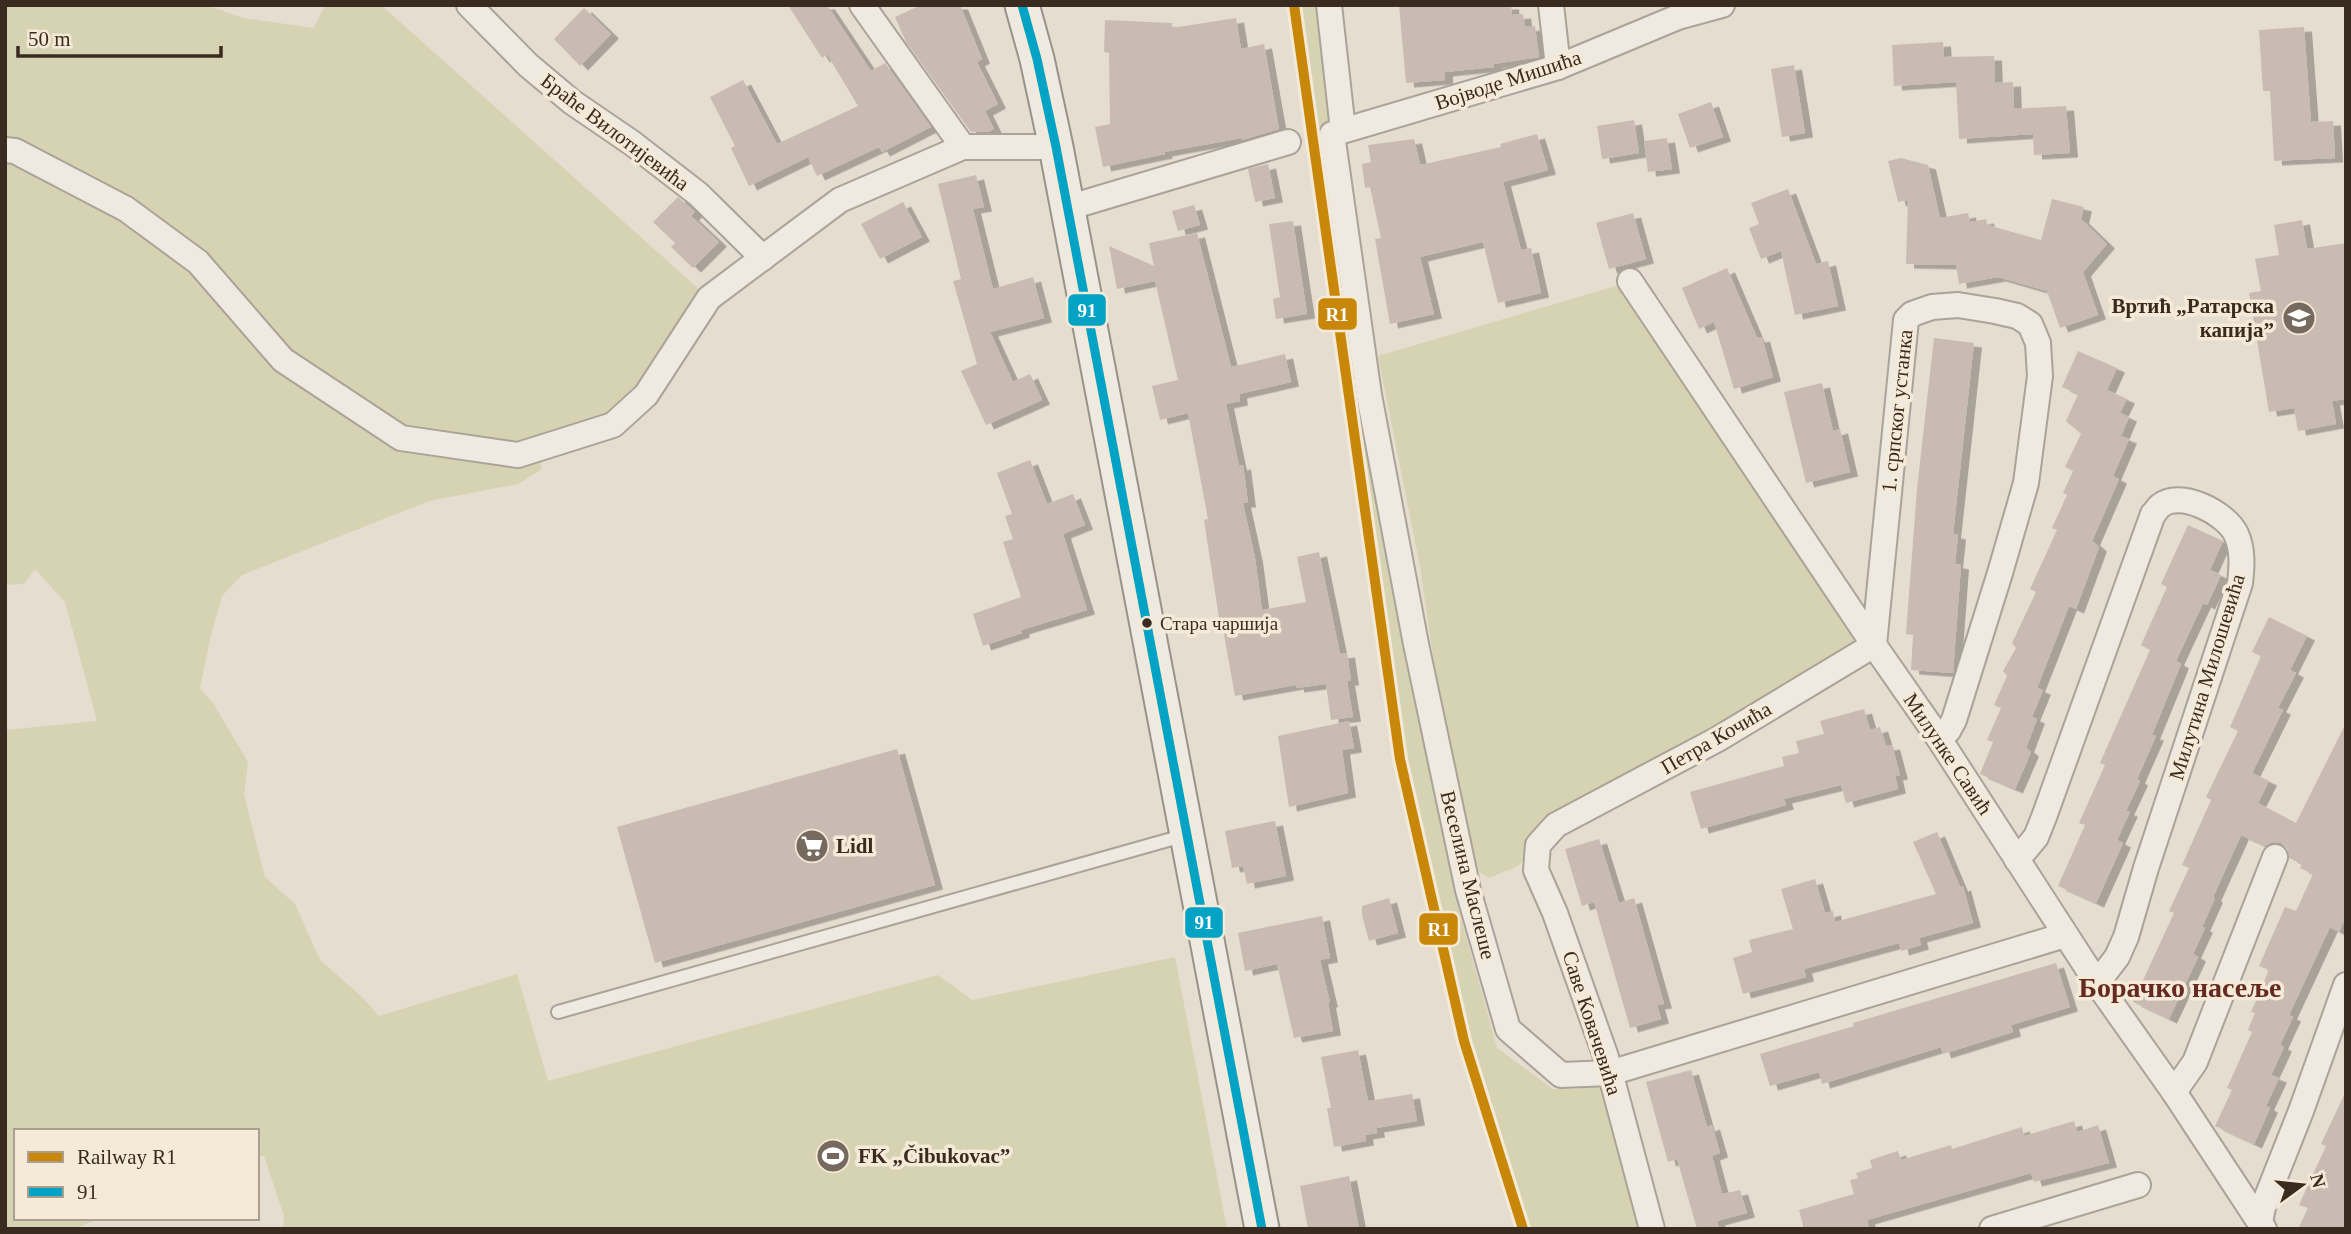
<svg xmlns="http://www.w3.org/2000/svg" width="2351" height="1234" viewBox="0 0 2351 1234" font-family="Georgia,serif">
<defs>
<filter id="shadow"><feDropShadow dx="8" dy="4.5" stdDeviation="0" flood-color="#0004"/></filter>
</defs>
<rect width="100%" height="100%" fill="#e5ddd0"/>
<g fill="#d6d3b3">
<path d="M5,5H207L243,18L314,28L325,5H381L709,298L646,395L537,450L542,469L518,484L429,501L242,575L222,596L210,639L200,688L213,703L248,762L244,795L265,877L295,904L320,960L361,996L379,1016L517,974L548,1081L938,975L972,1000L1175,957L1227,1229H283L284,1216L264,1156L257,1157V1131H16V1218H101L74,1229H5V730L97,721L65,602L35,569L24,584L5,585Z"/>
<path d="M1297,5H1329L1332,134L1458,907L1497,1048L1553,1089H1578L1610,1073L1652,1229H1523L1464,1041L1400,759Z"/>
<path d="M1619,285L1874,645L1556,825L1518,866L1489,878L1475,869L1447,752L1420,567L1378,356Z"/>
</g>
<g fill="#c9bbb1" filter="url(#shadow)">
<path d="M788,5H827L871,71L885,63L931,127L882,152L879,147L817,176L808,157L749,186L731,148L735,146L710,97L743,80L777,144L858,106L827,54L822,58Z"/>
<path d="M921,5H960L982,59L977,62L998,104L985,111L994,129L987,132H971L906,42L895,17Z"/>
<path d="M1399,5H1511L1512,15L1523,14L1525,27L1535,26L1539,57L1494,64V67L1445,72V80L1406,83Z"/>
<path d="M584,8L611,34L580,66L554,39Z"/>
<path d="M1236,18L1241,49L1264,44L1279,129L1242,140V138L1164,152L1165,154L1103,167L1095,127L1110,124L1109,53L1104,52L1105,20L1172,23V28Z"/>
<path d="M2304,27L2311,122L2333,121L2335,158L2274,161L2270,91H2263L2259,30Z"/>
<path d="M1943,42L1944,57L1994,56L1995,83L2013,82L2014,109L2066,106L2070,153L2034,155L2033,134L1959,139L1956,82L1894,86L1892,45Z"/>
<path d="M1794,65L1805,133L1782,137L1771,69Z"/>
<path d="M1711,102L1723,137L1690,148L1678,114Z"/>
<path d="M1634,120L1639,153L1602,159L1597,126Z"/>
<path d="M1537,134L1548,170L1503,182L1521,250L1531,248L1541,293L1498,303L1483,242L1420,257L1434,314L1390,324L1375,239L1381,238L1370,187L1365,188L1362,164L1371,162L1368,145L1414,139L1420,165L1501,147L1500,144Z"/>
<path d="M1667,138L1672,169L1648,172L1644,141Z"/>
<path d="M1901,158L1928,165L1940,218L1968,213L1970,222L1986,219L1987,225L2041,240L2052,199L2084,207L2081,219L2107,244L2083,272L2098,315L2060,328L2047,291L1998,277L1959,284L1956,265L1906,264L1908,200L1898,202L1888,161Z"/>
<path d="M1268,164L1275,198L1255,202L1248,169Z"/>
<path d="M976,175L984,207L973,209L993,289L1033,277L1044,318L990,332L1013,382L1030,374L1042,400L986,425L961,371L977,364L953,281L961,279L938,184Z"/>
<path d="M1788,189L1816,264L1828,261L1838,306L1795,315L1781,251L1761,259L1749,228L1759,224L1751,203Z"/>
<path d="M678,197L695,212L691,216L719,242L693,268L671,247L675,243L653,222Z"/>
<path d="M903,202L922,237L880,259L861,224Z"/>
<path d="M1194,205L1200,225L1178,231L1172,211Z"/>
<path d="M1633,213L1646,259L1609,269L1596,223Z"/>
<path d="M2302,220L2307,249L2346,243V399L2332,401L2336,424L2298,431L2294,408L2269,412L2249,293L2261,291L2255,259L2279,255L2274,225Z"/>
<path d="M1293,221L1307,314L1276,319L1273,299L1280,297L1269,224Z"/>
<path d="M1197,233L1231,367L1285,354L1291,382L1239,394L1240,401L1226,404L1239,466L1243,465L1248,503H1243L1255,558L1262,610L1306,602L1297,557L1319,552L1340,654L1347,653L1351,681H1347L1353,717L1331,720L1326,684L1296,688V685L1235,696L1221,618H1219L1204,520L1208,519L1188,413L1160,420L1152,386L1178,380L1155,281L1117,289L1109,246L1154,266L1149,243Z"/>
<path d="M1727,268L1757,338L1762,337L1773,377L1734,389L1714,322L1699,329L1682,288Z"/>
<path d="M1934,338L1974,343L1953,534L1958,535L1955,564L1961,565L1953,673L1911,670L1913,635L1906,634L1917,489Z"/>
<path d="M2078,351L2117,368L2107,390L2127,399L2120,413L2129,417L2121,436L2129,439L2113,476L2119,479L2092,541L2099,547L2076,609L2069,606L2037,688L2043,690L2032,717L2037,719L2026,748L2031,752L2015,789L1980,774L1993,742L1987,740L2001,708L1994,705L2007,676L2003,671L2016,648L2012,643L2036,592L2030,589L2057,530L2052,528L2067,495L2063,493L2073,471L2065,467L2081,434L2066,421L2078,394L2062,387Z"/>
<path d="M1822,383L1833,431L1840,429L1850,472L1806,483L1784,392Z"/>
<path d="M1030,460L1047,504L1073,494L1085,525L1063,534L1087,610L1021,630L1022,633L983,646L973,614L1021,597L1003,542L1013,539L1005,516L1012,514L997,473Z"/>
<path d="M2188,525L2223,541L2210,570L2221,575L2207,605L2203,603L2176,661L2181,664L2152,735L2156,736L2137,779L2140,781L2126,811L2130,812L2117,840L2123,843L2096,903L2058,886L2085,825L2079,823L2105,765L2100,763L2150,650L2141,645L2167,587L2161,584Z"/>
<path d="M2269,617L2307,636L2290,670L2296,673L2278,708L2283,710L2252,773L2269,781L2258,803L2296,823L2346,723V916L2339,932L2330,927L2289,1015L2293,1017L2280,1045L2284,1047L2271,1075L2279,1078L2266,1106L2270,1108L2254,1144L2215,1126L2232,1090L2227,1088L2252,1032L2248,1030L2255,1013L2251,1012L2269,970L2259,966L2285,907L2296,911L2313,874L2300,868L2302,864L2289,858L2287,848L2281,843L2272,842L2265,846L2241,835L2213,897L2215,898L2202,927L2205,928L2193,954L2198,957L2169,1019L2133,1002L2174,913L2169,911L2189,868L2182,865L2211,800L2206,797L2238,731L2230,727L2261,656L2252,652Z"/>
<path d="M1864,709L1870,730L1880,727L1886,746L1892,745L1900,775L1895,776L1898,789L1846,803L1841,785L1784,799L1786,805L1701,829L1690,792L1784,766L1782,757L1799,753L1796,741L1824,734L1820,721Z"/>
<path d="M1349,721L1354,748L1342,750L1348,793L1289,807L1278,736Z"/>
<path d="M897,749L935,885L655,963L617,827Z"/>
<path d="M1275,821L1286,876L1247,884L1243,866L1232,868L1225,831Z"/>
<path d="M1937,832L1960,887L1963,886L1973,923L1919,938L1921,945L1901,951L1899,943L1804,969L1806,977L1743,994L1733,958L1752,952L1749,940L1793,929L1781,889L1815,879L1825,913L1833,911L1835,922L1936,894L1913,842Z"/>
<path d="M1599,839L1619,903L1634,898L1664,1004L1657,1005L1661,1019L1630,1028L1594,902L1582,906L1565,849Z"/>
<path d="M1389,898L1398,933L1369,941L1362,915V906Z"/>
<path d="M1322,916L1330,958L1320,960L1330,1003H1328L1333,1031L1294,1038L1277,964L1245,971L1238,933Z"/>
<path d="M2056,963L2070,1007L2011,1025L2013,1032L1943,1054L1941,1047L1822,1084L1819,1072L1770,1086L1760,1054L1854,1026L1853,1023Z"/>
<path d="M1358,1050L1368,1101L1412,1094L1417,1121L1376,1128L1377,1133L1365,1135L1366,1141L1334,1147L1327,1108H1331L1321,1057Z"/>
<path d="M1691,1070L1707,1127L1712,1125L1720,1153L1712,1156L1722,1194L1740,1190L1747,1213L1717,1221L1719,1229H1697L1677,1159L1668,1162L1646,1082Z"/>
<path d="M2346,1091V1229H2298L2308,1208L2299,1205L2326,1146L2321,1144Z"/>
<path d="M2074,1121L2077,1132L2098,1125L2109,1163L2034,1182L2031,1173L1867,1220L1869,1229H1804L1799,1210L1854,1194L1850,1180L1858,1178L1856,1173L1872,1168L1870,1160L1898,1151L1901,1160L1951,1145L1952,1149L2022,1127L2024,1136Z"/>
<path d="M1349,1176L1359,1229H1308L1300,1186Z"/>
</g>
<g fill="none" stroke-linecap="round" stroke-linejoin="round">
<defs>
<path id="lane" d="M558,1012L1186,835"/>
<g id="street">
<path d="M469,5L528,65L572,102L632,143L698,194L763,258"/>
<path d="M862,5L963,147"/>
<path d="M1329,5L1343,130"/>
<path d="M1551,5L1558,67"/>
<path d="M1722,5L1678,17L1558,67L1332,134L1369,395L1416,644L1468,890L1508,1029L1561,1075L1610,1073L2065,935"/>
<path d="M5,150L15,151L126,209L198,262L283,360L401,438L518,455L613,425L646,395L709,298L840,200L963,147H1056"/>
<path d="M1067,208L1288,142"/>
<path d="M1630,281L1874,645L1938,737L2097,983L2174,1092L2264,1229"/>
<path d="M2017,860L2036,837L2044,817L2153,514C2156,512 2157,508 2160,506C2180,489 2226,513 2236,534C2243,549 2242,566 2240,583L2146,868L2126,937L2117,957L2097,983"/>
<path d="M2174,1092L2195,1062L2275,857"/>
<path d="M2260,1223L2263,1207L2301,1111L2346,985"/>
<path d="M1652,1229L1606,1057L1555,913L1536,870L1538,845L1556,825L1718,739L1874,645L1906,320L1912,314L1932,307L1958,305L1995,311L2017,316L2030,324L2038,343L2040,376L2026,483L2000,573L1954,720L1948,731L1938,737"/>
<path d="M1992,1229L2138,1185"/>
</g>
<path id="secondary" d="M1022,5L1037,59L1056,147L1262,1229"/>
</defs>
<use href="#lane" stroke="#aba298" stroke-width="16"/>
<use href="#street" stroke="#aba298" stroke-width="28"/>
<use href="#secondary" stroke="#9a9288" stroke-width="37"/>
<use href="#lane" stroke="#eee9e1" stroke-width="12"/>
<use href="#street" stroke="#eee9e1" stroke-width="24"/>
<use href="#secondary" stroke="#eee9e1" stroke-width="33"/>
<defs>
<path id="bus-1" d="M1022,5L1037,59L1056,147L1262,1229"/>
</defs>
<use href="#bus-1" stroke="#f5ead7" stroke-width="14"/>
<use href="#bus-1" stroke="#03a3c5" stroke-width="9"/>
<defs>
<path id="rail-1" d="M1294,5L1400,759L1464,1041L1523,1229"/>
</defs>
<use href="#rail-1" stroke="#f5ead7" stroke-width="16"/>
<use href="#rail-1" stroke="#c88708" stroke-width="10"/>
</g>
<defs>
<symbol id="school-disc" viewBox="-11 -11 22 22"><circle r="9.5" fill="#76695e" stroke="#f5ead7"/><path d="M0-5L7-2L0 1L-7-2ZM-4 1L0 2.5L4 1V4Q0 6-4 4Z" fill="#fff"/></symbol>
<symbol id="supermarket-disc" viewBox="-11 -11 22 22"><circle r="9.5" fill="#76695e" stroke="#f5ead7"/><path d="M-6-5.5h2.5l.6 2H6L4.5 2H-2.5L-4.4-4H-6ZM-1.5 3.2a1.3 1.3 0 1 0 .1 0ZM3 3.2a1.3 1.3 0 1 0 .1 0Z" fill="#fff"/></symbol>
<symbol id="stadium-disc" viewBox="-11 -11 22 22"><circle r="9.5" fill="#76695e" stroke="#f5ead7"/><path d="M0-5a6.5 5 0 1 0 0 10a6.5 5 0 1 0 0-10ZM-3.5-1.8h7v3.6h-7Z" fill="#fff"/></symbol>
</defs>
<g fill-rule="evenodd">
<use href="#school-disc" x="2280" y="299" width="38" height="38"/>
<use href="#supermarket-disc" x="793" y="827" width="38" height="38"/>
<use href="#stadium-disc" x="814" y="1137" width="38" height="38"/>
</g>
<circle fill="#3a2b20" stroke="#f5ead7" stroke-width="2.5" cx="1147" cy="623" r="6"/>
<g text-anchor="middle" stroke-width="7" stroke-linejoin="round" paint-order="stroke">
<g font-size="19" fill="#3a2b20" stroke="#f5ead7" text-anchor="start">
<text x="1160" y="630">Стара чаршија</text>
</g>
<g font-size="21" fill="#3a2b20" stroke="#f5ead7">
<text transform="translate(1508 80) rotate(-18)" y="7">Војводе Мишића</text>
<text transform="translate(615 132) rotate(37)" y="7">Браће Вилотијевића</text>
<text transform="translate(1897 411) rotate(-84)" y="7">1. српског устанка</text>
<text transform="translate(2207 677) rotate(-73)" y="7">Милутина Милошевића</text>
<text transform="translate(1716 738) rotate(-30)" y="7">Петра Кочића</text>
<text transform="translate(1948 754) rotate(56)" y="7">Милунке Савић</text>
<text transform="translate(1468 875) rotate(76)" y="7">Веселина Маслеше</text>
<text transform="translate(1592 1023) rotate(72)" y="7">Саве Ковачевића</text>
</g>
<g font-size="21" font-weight="bold" fill="#3a2b20" stroke="#f5ead7" text-anchor="start">
<text x="2274" y="313" text-anchor="end">Вртић „Ратарска<tspan x="2274" dy="24">капија”</tspan></text>
<text x="836" y="853">Lidl</text>
<text x="858" y="1163">FK „Čibukovac”</text>
</g>
<g font-size="28" font-weight="bold" fill="#652a21" stroke="#f5ead7">
<text x="2180" y="997">Борачко насеље</text>
</g>
</g>
<g stroke="#f5ead7" stroke-width="2.5">
<rect x="1067" y="293" width="40" height="34" rx="7" fill="#03a3c5"/>
<rect x="1317" y="297" width="41" height="34" rx="7" fill="#c88708"/>
<rect x="1184" y="906" width="40" height="33" rx="7" fill="#03a3c5"/>
<rect x="1418" y="912" width="41" height="34" rx="7" fill="#c88708"/>
</g>
<g font-size="19" text-anchor="middle" font-weight="bold" fill="#fff">
<text x="1087" y="317">91</text>
<text x="1337" y="321">R1</text>
<text x="1204" y="929">91</text>
<text x="1439" y="936">R1</text>
</g>
<rect width="2351" height="1234" fill="none" stroke="#3a2b20" stroke-width="14"/>
<rect x="14" y="1129" width="245" height="91" fill="#f5ead7" stroke="#aa9e8e" stroke-width="2"/>
<rect x="28" y="1152" width="35" height="10" fill="#c88708" stroke="#aa9e8e" stroke-width="2"/>
<text x="77" y="1164" font-size="21" fill="#3a2b20">Railway R1</text>
<rect x="28" y="1187" width="35" height="10" fill="#03a3c5" stroke="#aa9e8e" stroke-width="2"/>
<text x="77" y="1199" font-size="21" fill="#3a2b20">91</text>
<g transform="translate(2302 1185) rotate(75)" stroke="#f5ead7" stroke-width="5" paint-order="stroke">
<path d="M0-5L12 26L0 18L-12 26Z" fill="#3a2b20"/>
<text y="-10" font-size="19" font-weight="bold" text-anchor="middle" fill="#3a2b20">N</text>
</g>
<path d="M18 46v10h203v-10" fill="none" stroke="#3a2b20" stroke-width="3.5"/>
<text x="28" y="46" font-size="21" fill="#3a2b20" stroke="#f5ead7" stroke-width="5" paint-order="stroke">50 m</text>
</svg>
